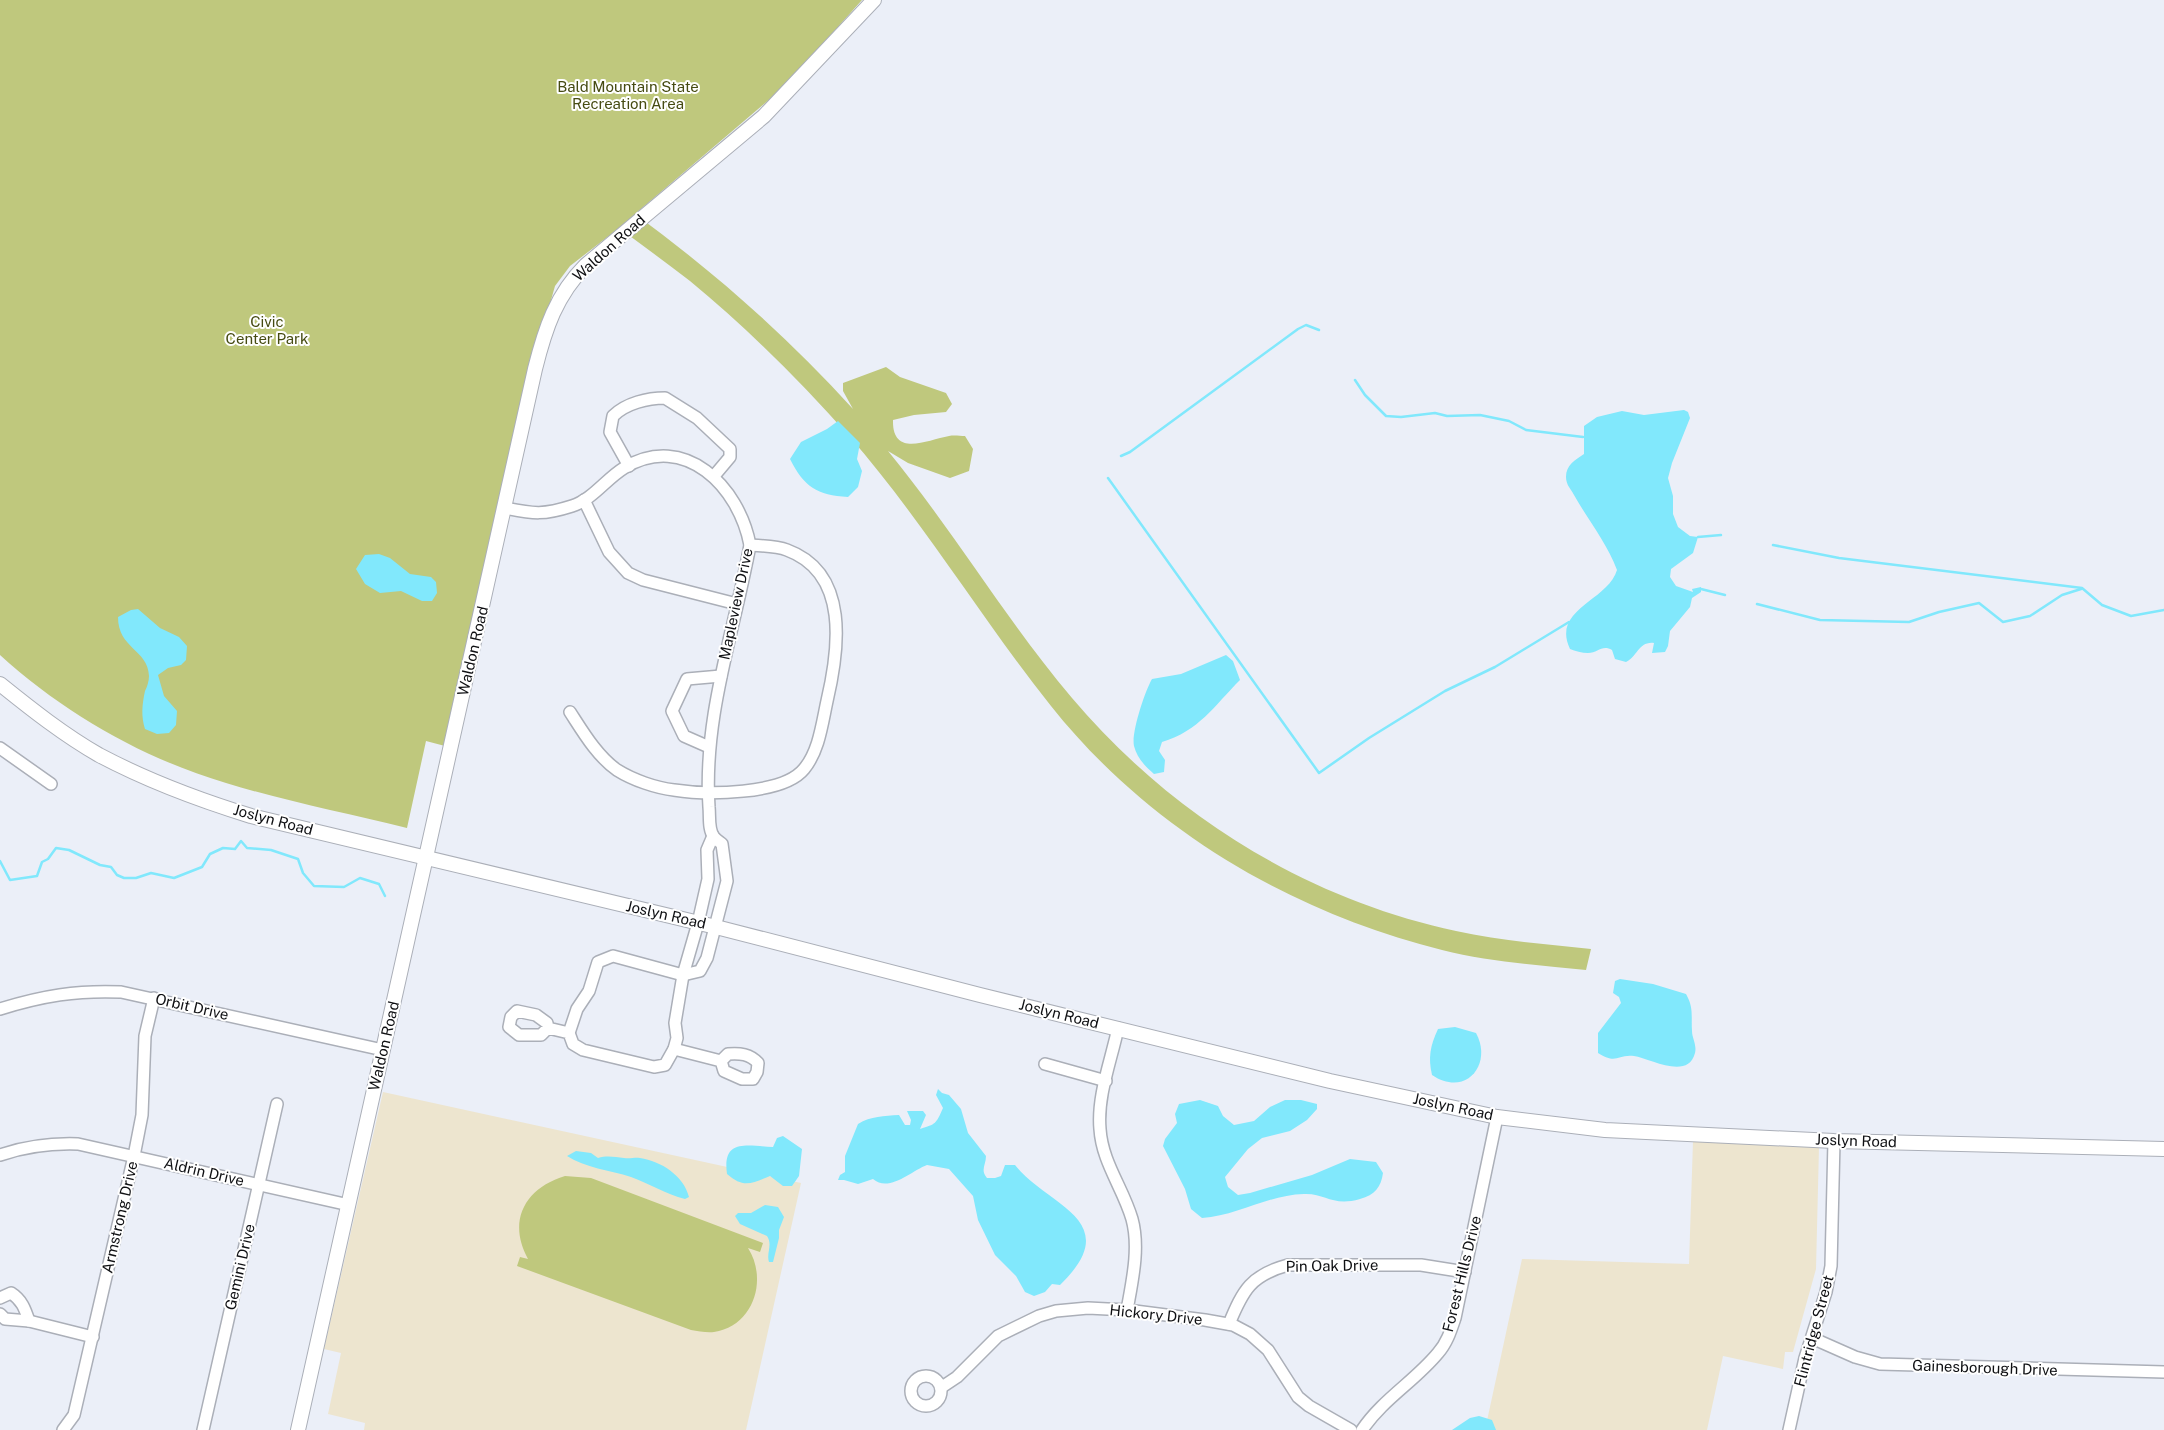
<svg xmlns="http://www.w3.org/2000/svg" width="2164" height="1430" viewBox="0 0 2164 1430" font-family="'Public Sans',sans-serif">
<rect width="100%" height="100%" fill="#ebeff8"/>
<g fill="#ede5cf">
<path d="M383,1092L801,1183L746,1430H364L365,1423L328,1414L341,1353L324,1349Z"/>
<path d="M1693,1141L1819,1147L1816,1269L1793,1352H1785L1783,1369L1723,1356L1707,1430H1485L1522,1259L1689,1264Z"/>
</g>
<g fill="#bfc87d">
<path d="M0,0H862L785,86L635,214C714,272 787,336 853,409L843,391V383L886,367L900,377L946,393L952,404L946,412L914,415L893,420C892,458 927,440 949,436C954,435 960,436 965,436L973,449L969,471L950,478L908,463L888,451C953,530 1006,620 1072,698C1171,815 1306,899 1456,931C1501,941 1546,944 1591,949L1586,970C1538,965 1489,962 1442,950C1290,912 1149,829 1051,706C981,618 923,521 849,436C800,381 747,328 690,281C667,263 643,246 619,228L570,266L555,286L531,370L445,746L426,741L407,828C346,813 285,801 226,783C142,758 64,713 0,655Z"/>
<path d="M565,1176L591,1178L763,1243L760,1252L748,1248C768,1279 754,1326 714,1332C707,1333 698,1331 691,1330L517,1266L520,1257L528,1259C507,1221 525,1188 565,1176Z"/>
</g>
<g fill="#81e8fc">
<path d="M1684,410L1688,412L1690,418L1672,463L1668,478L1673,496V514L1678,527L1690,536L1698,537L1693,553L1671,569L1670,577L1676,586L1693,592L1692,589L1701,587V592L1692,598L1690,607L1670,631L1668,646L1665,652L1652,653L1654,643C1639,641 1637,657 1626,662L1615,659L1612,650C1602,644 1598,653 1588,653C1582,653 1575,651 1570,649C1551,609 1608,601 1617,570C1607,543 1588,520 1574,495C1571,489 1566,485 1566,477C1566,465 1575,460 1584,454V426L1597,417L1622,411L1644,415Z"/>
<path d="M838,421L860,443L857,459L862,471L858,487L848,497C817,495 804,487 790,459L801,442L827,429Z"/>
<path d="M379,554L390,558L410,574L431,577L436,582L437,593L432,601H422L401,591L380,593L365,584L356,569L365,555Z"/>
<path d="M138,609L160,628L179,637L187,646L186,660L181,665L168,668L158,675L164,696L177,711L176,725L169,733L157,734L145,729C141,716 142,705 145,691C147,687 149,681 149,676C148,649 118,649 118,617L131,610Z"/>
<path d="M1226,655L1233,661L1240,680C1214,706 1199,731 1162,742L1159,751L1165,760L1164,772L1154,774C1145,766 1137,758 1134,746C1131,733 1145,691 1152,679L1181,674Z"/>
<path d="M1620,979L1653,984L1686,994C1694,1008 1691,1016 1692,1031C1692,1038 1697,1045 1695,1053C1688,1081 1649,1058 1634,1056C1617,1054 1617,1065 1598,1053V1033L1621,1003L1619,997L1613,993L1615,981Z"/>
<path d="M1455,1027L1476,1033C1493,1064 1466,1098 1432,1075C1428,1058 1430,1046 1438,1029Z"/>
<path d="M938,1089L942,1093L949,1095L961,1109L968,1133L986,1156C986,1165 980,1170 987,1178H995L1001,1176L1005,1165H1015C1047,1206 1127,1220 1060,1285L1052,1284L1045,1292L1034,1296L1025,1292L1016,1276L995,1255L978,1220L973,1196L949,1169L927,1165C911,1171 889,1193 873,1179L858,1184L844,1180H838L840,1175L845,1172V1156L858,1124C871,1116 884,1116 899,1115L905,1125H910L911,1120L907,1111H923L926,1115L920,1129C936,1124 936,1124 943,1108L936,1095Z"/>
<path d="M1200,1100L1218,1106L1223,1116L1234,1125L1254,1121L1270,1107L1285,1100H1301L1317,1104V1109L1307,1120L1290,1131L1262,1138L1248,1149L1225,1177L1228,1187L1238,1195L1250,1193L1312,1175L1350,1159L1376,1162L1383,1173C1381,1187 1375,1195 1360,1199C1332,1207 1326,1193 1304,1194C1267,1195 1237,1216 1202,1218L1191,1209L1185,1189L1163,1146L1165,1139L1177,1123L1175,1114L1179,1104Z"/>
<path d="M783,1136L802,1149L799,1176L792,1186H783L770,1176C751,1184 743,1188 727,1174C722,1138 747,1146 773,1147L777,1138Z"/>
<path d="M576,1151L591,1153L598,1158C607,1155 615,1157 624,1158C630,1159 635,1157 640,1158C661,1161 684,1176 689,1197L685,1199C666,1194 650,1184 631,1177C610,1170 585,1168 567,1156Z"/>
<path d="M765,1205L778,1207L784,1217L779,1230V1238L773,1262H769C766,1253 773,1245 767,1236L740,1224L735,1216L738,1213H751Z"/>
<path d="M1479,1416L1492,1420L1496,1430H1452L1470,1418Z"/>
</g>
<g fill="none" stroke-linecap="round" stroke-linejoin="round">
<g stroke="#81e8fc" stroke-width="2.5">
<path d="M1355,380L1365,395L1386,416L1401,417L1435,413L1447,416L1480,415L1509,421L1526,430L1583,437"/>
<path d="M1121,456L1130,452L1298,329L1306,325L1319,330"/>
<path d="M1108,478L1319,773L1369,738L1445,691L1495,667L1569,622"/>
<path d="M1698,537L1721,535"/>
<path d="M1773,545L1839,558L2082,588L2102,605L2131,616L2164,610"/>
<path d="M1701,589L1725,595"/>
<path d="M1757,604L1820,620L1909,622L1939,612L1979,603L2003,622L2030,616L2062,595L2081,589"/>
<path d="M0,861L10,880L37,876L42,862L48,859L56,848L69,850L100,865L111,867L117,875L124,878H136L151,873L174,878L202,867L210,854L223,848L235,849L241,841L247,848L271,850L298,859L303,873L314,886L344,887L360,878L379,884L385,896"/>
</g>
<defs>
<g id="minor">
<path d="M629,466L610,432L613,416C626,403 648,398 665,398L697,418L730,449V457L714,476"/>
<path d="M584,500L609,552L628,573L643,580L737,604"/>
<path d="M505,508C534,514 544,515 572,506C592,500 606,479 624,468C685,431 739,487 750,545C734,633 703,717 709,807C710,816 708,830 714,837C716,840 720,842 722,844L727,881L707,958L700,971L683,975"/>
<path d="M570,712C583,732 597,756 617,770C633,780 656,788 674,790C706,795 783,795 804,769C819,751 822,724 827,701C839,650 850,573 787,550C776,546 762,546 750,545"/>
<path d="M709,747L684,736L672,711L687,679L721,676"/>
<path d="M0,748L51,784"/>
<path d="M0,1009C42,996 77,990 121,992L383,1050"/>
<path d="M548,1028L541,1035H519L509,1027L511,1017L517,1011L536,1015L547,1023L548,1028L569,1033L573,1044L583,1050L654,1067L665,1065L674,1049L677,1038L675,1023L683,975L698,923L708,879L707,850L713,836"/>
<path d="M1118,1028C1111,1061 1097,1096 1100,1129C1102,1162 1123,1188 1132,1219C1140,1248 1132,1282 1127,1310"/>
<path d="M569,1033L577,1009L589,991L598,962L613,956L683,975"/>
<path d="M674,1049L721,1061L724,1071L742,1079H753L757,1072L758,1063C750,1054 740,1053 728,1054L721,1061"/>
<path d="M1045,1064L1106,1081"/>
<path d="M0,1155C27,1146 50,1143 78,1144L349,1205"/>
<path d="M0,1298L11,1293C22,1300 25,1309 29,1321"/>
<path d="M0,1314L5,1319L29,1321L93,1337"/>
<path d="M1229,1324C1243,1290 1251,1275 1288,1265H1421L1465,1272"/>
<path d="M1812,1338L1855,1357L1880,1364L2164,1372"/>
<circle cx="926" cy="1391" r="15"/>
<path d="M942,1387L957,1377L998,1336L1039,1316L1056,1311L1088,1308L1127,1310L1205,1320L1233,1325L1250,1334L1268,1350L1298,1397L1309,1406L1351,1430"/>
<path d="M63,1430L74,1415L134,1156L142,1115L145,1036L154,998"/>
<path d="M203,1430L277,1104"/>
<path d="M1362,1430C1383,1399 1415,1381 1438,1353C1447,1343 1451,1330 1455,1318L1497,1117"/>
<path d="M1789,1430L1805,1358L1826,1292L1831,1266L1834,1141"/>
</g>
<g id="tertiary">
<path d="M0,684C31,709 64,735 99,755C148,781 199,800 251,816L716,927L980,995L1330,1081L1497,1117L1605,1130L1834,1141L2164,1149"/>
<path d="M298,1430L535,369C545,329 556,295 586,265L764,116L874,0"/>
</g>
</defs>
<use href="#minor" stroke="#abafb8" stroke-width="14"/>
<use href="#tertiary" stroke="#abafb8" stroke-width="16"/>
<use href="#minor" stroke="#fff" stroke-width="11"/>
<use href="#tertiary" stroke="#fff" stroke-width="14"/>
</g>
<g text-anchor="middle" stroke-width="4" stroke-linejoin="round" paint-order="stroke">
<g font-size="15" fill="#464b12" stroke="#fff">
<text x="628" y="92">Bald Mountain State<tspan x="628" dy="17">Recreation Area</tspan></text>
<text x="267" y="327">Civic<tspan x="267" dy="17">Center Park</tspan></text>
</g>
<g font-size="15" fill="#0f1013" stroke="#fff">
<text transform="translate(609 248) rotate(-42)" y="5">Waldon Road</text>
<text transform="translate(736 604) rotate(-78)" y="5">Mapleview Drive</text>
<text transform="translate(473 651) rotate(-77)" y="5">Waldon Road</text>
<text transform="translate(273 820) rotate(15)" y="5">Joslyn Road</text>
<text transform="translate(666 915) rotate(13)" y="5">Joslyn Road</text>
<text transform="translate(192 1007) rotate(13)" y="5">Orbit Drive</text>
<text transform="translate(1059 1014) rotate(14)" y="5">Joslyn Road</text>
<text transform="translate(384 1046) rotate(-77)" y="5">Waldon Road</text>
<text transform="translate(1453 1107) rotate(12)" y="5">Joslyn Road</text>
<text transform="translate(1856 1141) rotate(2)" y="5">Joslyn Road</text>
<text transform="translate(204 1172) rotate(13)" y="5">Aldrin Drive</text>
<text transform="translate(120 1217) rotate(-77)" y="5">Armstrong Drive</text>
<text transform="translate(1332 1266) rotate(-1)" y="5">Pin Oak Drive</text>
<text transform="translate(240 1267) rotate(-77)" y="5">Gemini Drive</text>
<text transform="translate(1462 1274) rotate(-76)" y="5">Forest Hills Drive</text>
<text transform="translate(1156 1315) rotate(6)" y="5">Hickory Drive</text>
<text transform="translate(1814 1331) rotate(-75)" y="5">Flintridge Street</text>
<text transform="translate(1985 1368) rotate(2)" y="5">Gainesborough Drive</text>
</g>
</g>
</svg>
